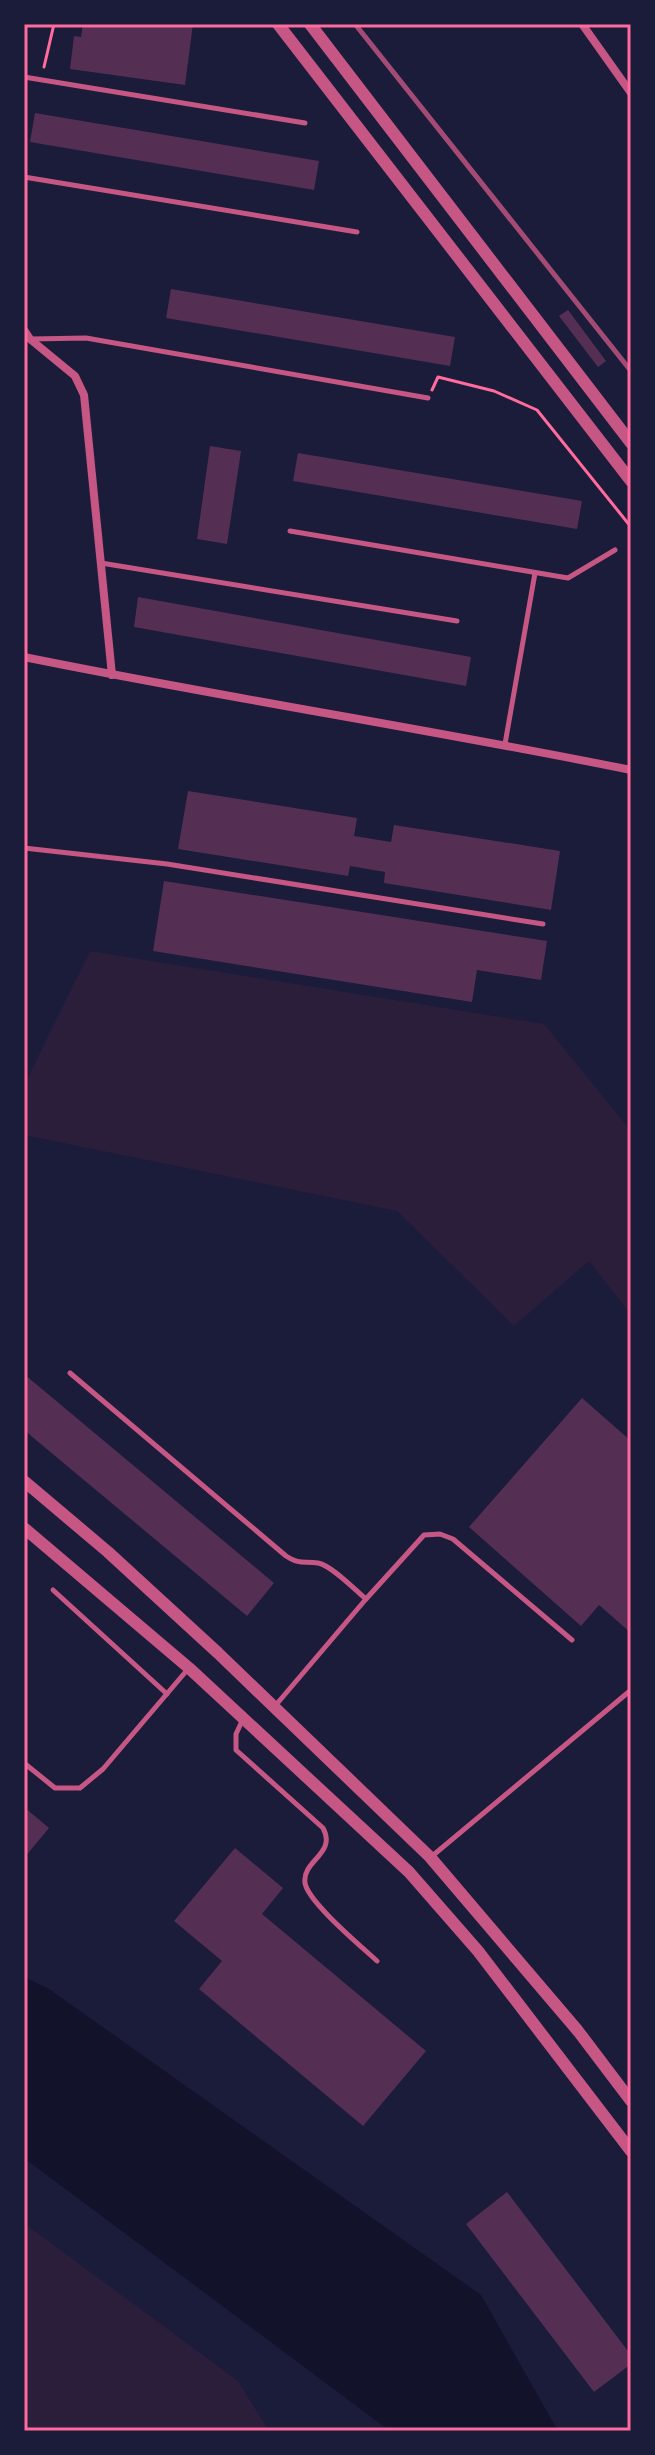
<svg xmlns="http://www.w3.org/2000/svg" width="655" height="2455" viewBox="0 0 655 2455" font-family="'Crimson Pro',serif">
<rect width="100%" height="100%" fill="#1b1b3a"/>
<g fill="#2a1e3b">
<path d="M90,951L544,1024L631,1131V1315L589,1261L514,1326L397,1211L24,1135V1085Z"/>
<path d="M24,2223L238,2381L269,2431H24Z"/>
</g>
<path fill="#12122b" d="M24,1977L49,1989L481,2295L558,2431H390L24,2158Z"/>
<g fill="#542f53">
<path d="M83,24H193L185,85L70,69L74,36L81,37Z"/>
<path d="M35,113L319,161L314,190L30,142Z"/>
<path d="M171,289L455,337L450,366L166,318Z"/>
<path d="M568,310L606,361L598,367L559,316Z"/>
<path d="M210,446L241,451L227,544L197,539Z"/>
<path d="M298,453L582,501L577,529L293,481Z"/>
<path d="M138,597L471,657L466,686L134,627Z"/>
<path d="M188,791L357,818L354,836L391,842L394,825L560,851L551,910L384,883L385,872L350,866L348,876L178,849Z"/>
<path d="M164,881L547,941L541,980L477,970L472,1002L153,951Z"/>
<path d="M24,1374L274,1583L247,1616L24,1430Z"/>
<path d="M582,1398L631,1441V1633L599,1605L581,1626L469,1527Z"/>
<path d="M24,1807L49,1828L24,1858Z"/>
<path d="M235,1848L283,1888L262,1914L426,2051L363,2126L199,1989L222,1961L174,1921Z"/>
<path d="M507,2192L631,2355V2364L594,2392L466,2224Z"/>
</g>
<g fill="none" stroke-linecap="round" stroke-linejoin="round">
<g stroke="#ff6b9d" stroke-width="3">
<path d="M44,67L54,24"/>
<path d="M432,390L438,377L494,391L537,410L631,527"/>
</g>
<g stroke="#c65784" stroke-width="5">
<path d="M24,77L305,123"/>
<path d="M24,177L357,232"/>
<path d="M31,339L86,338L428,398"/>
<path d="M290,531L568,578L615,550"/>
<path d="M101,563L457,621"/>
<path d="M505,744L535,573"/>
<path d="M24,848L167,864L543,924"/>
<path d="M70,1373L286,1556C300,1565 303,1561 318,1563C331,1565 355,1590 366,1599"/>
<path d="M53,1590L167,1694"/>
<path d="M275,1706L366,1599L424,1535L440,1534L453,1539L572,1640"/>
<path d="M243,1719L236,1734V1750L323,1828C337,1854 302,1860 305,1883C308,1902 361,1946 377,1961"/>
<path d="M24,1763L55,1788H80L103,1769L188,1669"/>
<path d="M431,1857L631,1690"/>
</g>
<g stroke="#c65784" stroke-width="8">
<path d="M582,24L631,93"/>
<path d="M24,330L30,339L75,376L84,395L112,675"/>
<path d="M24,657C226,698 429,729 631,770"/>
</g>
<g stroke="#c65784" stroke-width="12">
<path d="M278,24L631,481"/>
<path d="M310,24L631,443"/>
<path d="M24,1481L108,1552L218,1653L430,1857L578,2031L631,2101"/>
<path d="M24,1528L189,1668L409,1872L478,1951L631,2151"/>
</g>
<path stroke="#a44b75" stroke-width="5" d="M355,24L631,371"/>
</g>
<rect width="655" height="2455" fill="none" stroke="#1b1b3a" stroke-width="52"/>
<rect x="26" y="26" width="603" height="2403" fill="none" stroke="#ff6b9d" stroke-width="3"/>
</svg>
